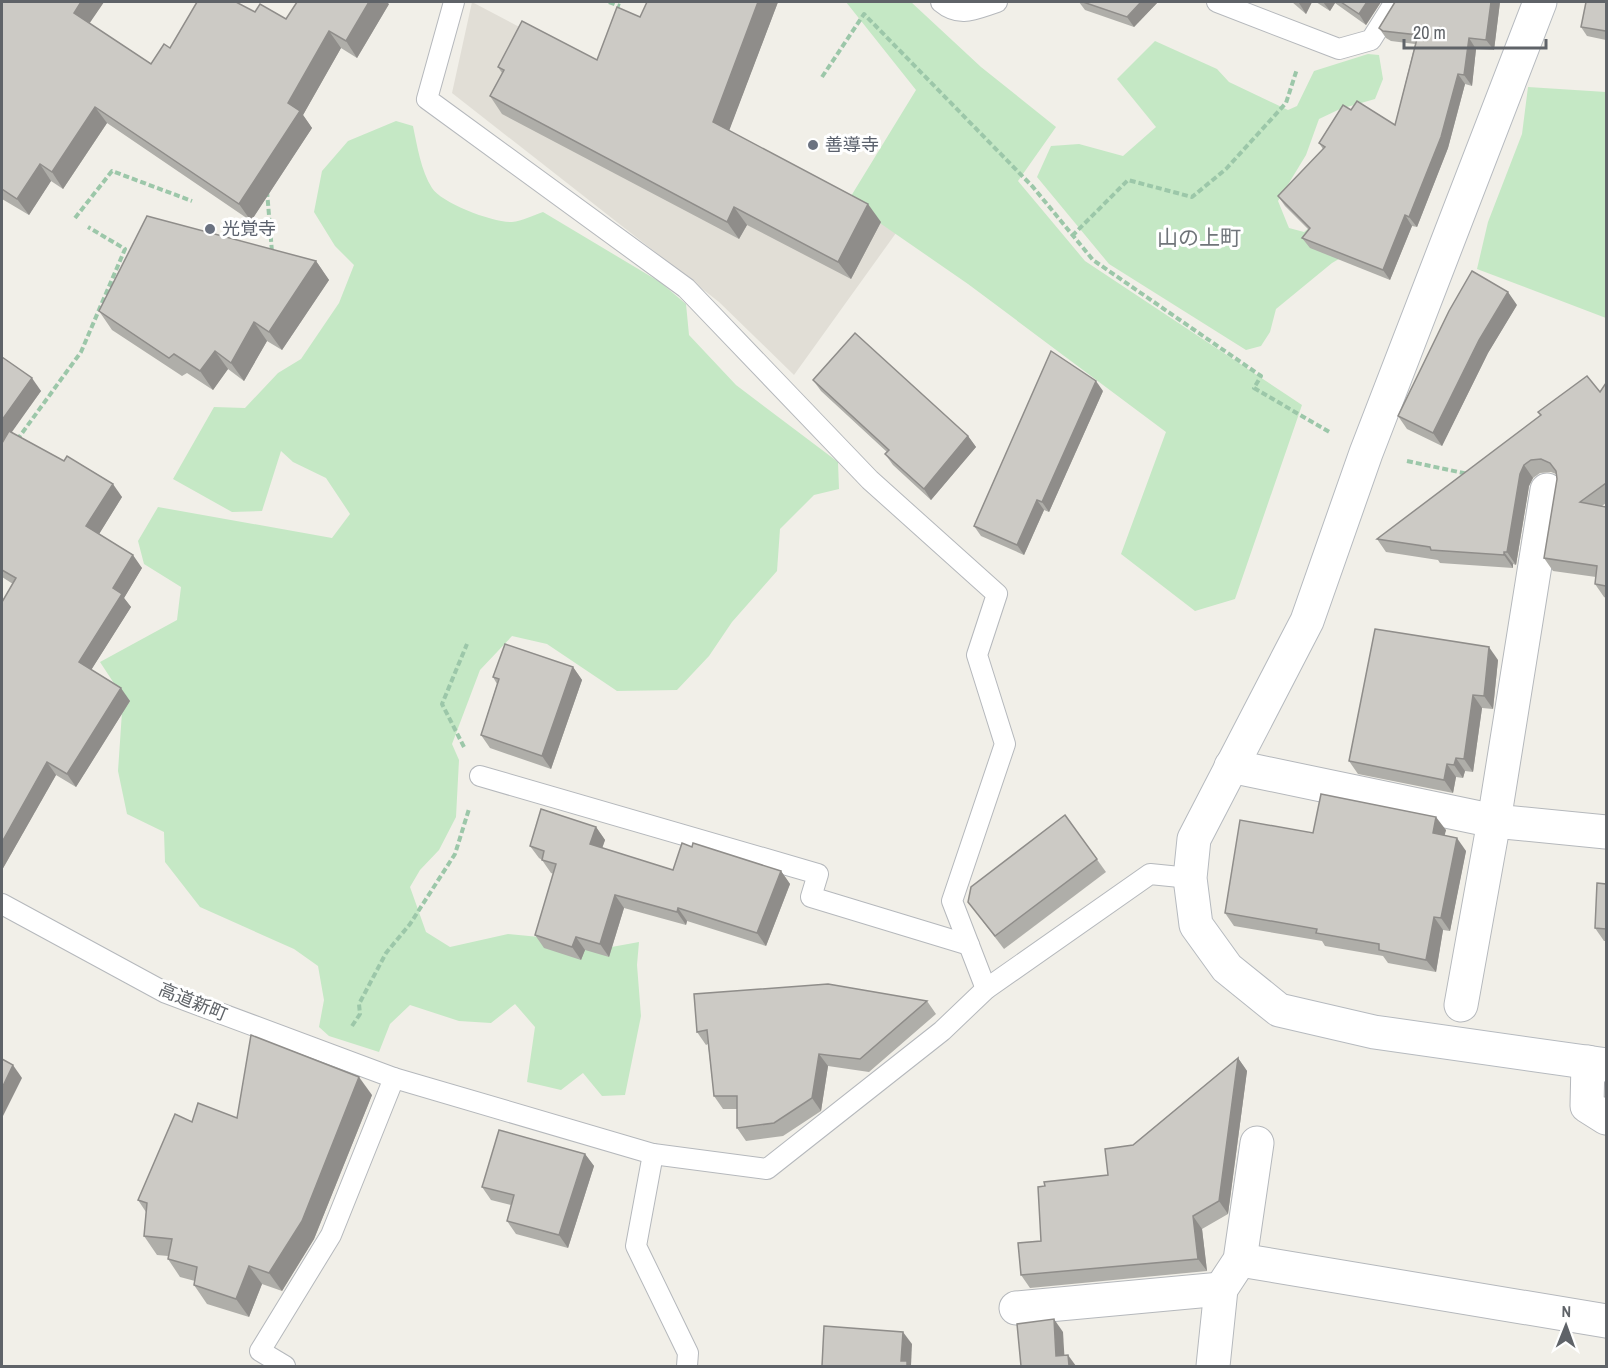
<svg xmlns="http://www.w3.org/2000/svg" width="1608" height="1368" viewBox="0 0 1608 1368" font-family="'Archivo Narrow','Noto Sans JP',sans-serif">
<rect width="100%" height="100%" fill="#f1efe8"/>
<path fill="#e1ded6" d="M472,2L848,201L896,233L794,375L719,302L452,93Z"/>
<g fill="#c5e8c5">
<path d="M846,2H911L981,67L1056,127L1018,181L1085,261L1302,405L1235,599L1195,611L1121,554L1166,432L968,284L848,201L916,90Z"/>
<path d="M1155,41L1217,69L1229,82L1288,110L1297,106L1314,71L1368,54L1379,55L1383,79L1375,99L1340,109L1319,119L1306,155L1278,201L1289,228L1304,232L1338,204L1349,253L1332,263L1276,309L1270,332L1261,346L1246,350L1109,264L1037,177L1051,146L1079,144L1123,156L1156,127L1117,79Z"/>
<path d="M1528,87L1606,92V318L1477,269L1488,222L1522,134Z"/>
<path d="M396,121L413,126C417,145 421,171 432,188C441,203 494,223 512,222C522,221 534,215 543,212L660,282L686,304L689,335L736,385L838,462L839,489L814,495L780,529L777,571L732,622L709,656L677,690L617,691L547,644L512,636L480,670L452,744L459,760L456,817L439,850L420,870L410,887L426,932L450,947L508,934L550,938L606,948L639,942L637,965L641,1016L625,1095L602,1096L583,1073L561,1090L527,1082L535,1027L515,1004L491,1023L459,1021L410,1005L390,1024L379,1052L329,1036L319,1027L324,1000L318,966L294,949L200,907L165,862L164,832L127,814L118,771L123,697L100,662L177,620L181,587L144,564L138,541L158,507L332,538L350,514L326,478L293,462L281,451L262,511L232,512L173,479L214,407L245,408L278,373L301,359L339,303L354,265L335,246L314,212L322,171L348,141Z"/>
</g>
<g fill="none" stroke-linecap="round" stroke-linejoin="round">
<defs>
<g id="lane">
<path d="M454,2L427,99L686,288L870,480L997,594L977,655L1005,744L952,901L986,989"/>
<path d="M941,2C960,18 975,9 997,2"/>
<path d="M1217,2L1339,49L1371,40L1395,2"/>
<path d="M480,776L818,874L811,897L969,945"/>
<path d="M2,904L166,993L394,1078L653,1154L767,1169L942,1031L986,989L1150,874L1190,878"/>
<path d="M653,1154L636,1246L688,1353L687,1366"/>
<path d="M285,1366L260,1351L331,1235L394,1078"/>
</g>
<g id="street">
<path d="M1231,766L1494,821L1606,832"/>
<path d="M1461,1005L1494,821L1547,490"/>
<path d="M1588,1062L1587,1106L1606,1118"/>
<path d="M1240,1260L1606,1321"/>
<path d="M1016,1308L1221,1289"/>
<path d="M1213,1366L1221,1289L1240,1260L1257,1143"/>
</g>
<path id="secondary" d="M1540,2L1366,453L1307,621L1194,839L1190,878L1196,925L1227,968L1279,1010L1374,1032L1606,1065"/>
</defs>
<use href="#lane" stroke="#b5b8bc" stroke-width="22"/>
<use href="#street" stroke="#b5b8bc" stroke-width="35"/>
<use href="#secondary" stroke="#b6babf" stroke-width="35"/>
<g stroke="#9cc7a9" stroke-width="4" stroke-dasharray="6 3" stroke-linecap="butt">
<path d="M609,2L620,6"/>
<path d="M822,77L864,14L1033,187L1093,260L1261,376L1254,388L1331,433"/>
<path d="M267,191L272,252"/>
<path d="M75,218L112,171L192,201"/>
<path d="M1072,236L1128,180L1192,197L1226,169L1286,103L1297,69"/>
<path d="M17,440L81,352L125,249L88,227"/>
<path d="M1407,461L1468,474"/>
<path d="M464,747L442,704L467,644"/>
<path d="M352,1026L360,1014L359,1004L386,953L410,924L455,854L469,809"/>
</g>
<use href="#lane" stroke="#fff" stroke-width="20"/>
<use href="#street" stroke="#fff" stroke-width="33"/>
<use href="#secondary" stroke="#fff" stroke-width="33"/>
</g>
<g fill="#afaea9">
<path d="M2,2H104L89,23L151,64L170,48L255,12L286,19L389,4L357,58L341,48L303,115L312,128L251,221L107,123L63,189L51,181L29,215L2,199Z"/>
<path d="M778,2L729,130L881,222L851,279L747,225L739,239L502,114L490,96L502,73L498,67L597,60L640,17Z"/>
<path d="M1079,2H1158L1134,27L1085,10Z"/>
<path d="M1292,2H1312L1306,14Z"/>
<path d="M1316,2H1381L1366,25L1335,3L1330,11Z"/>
<path d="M1395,2H1500L1494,50L1476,49L1472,86L1465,84L1448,148L1417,227L1412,226L1390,280L1310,248L1302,238L1309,230L1285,206L1278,196L1323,149L1319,143L1351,110L1395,125L1415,44L1391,41L1386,38L1379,28Z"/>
<path d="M1606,2V40L1587,36L1581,27Z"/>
<path d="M316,261L329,280L282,350L267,341L244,381L228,369L213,390L187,373L182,376L112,330L99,311Z"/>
<path d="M1517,305L1488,353L1442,446L1407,429L1398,416Z"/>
<path d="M2,357L41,391L11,432L122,497L99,534L142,568L124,598L131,607L91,670L130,701L76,787L56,775L2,870V602L13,584L2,577Z"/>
<path d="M813,380L968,436L976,447L931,500L893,465L885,454L887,452L821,391Z"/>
<path d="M1606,383V503L1602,506L1606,507V598L1604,597L1595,584L1596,577L1553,571L1544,558L1557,479L1556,474L1551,472L1540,473L1533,478L1529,486L1516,565L1513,564V568L1440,563L1438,560L1386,552L1377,539L1600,392Z"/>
<path d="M1103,391L1049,512L1044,510L1024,555L981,536L974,526Z"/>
<path d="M1498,660L1493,709L1482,708L1473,772L1465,771L1463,778L1456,777L1453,793L1358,774L1349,761Z"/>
<path d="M573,667L582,680L551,769L490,748L481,735L497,684L493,677Z"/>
<path d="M1065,815L1106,872L1004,949L968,902Z"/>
<path d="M596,827L605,840L602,848L673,870L692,847L781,871L790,884L766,946L687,921L686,925L624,908L609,957L585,950L581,960L544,948L535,935L554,874L551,873L542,860L539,858L530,846Z"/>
<path d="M1446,830L1444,835L1466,851L1450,931L1443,930L1436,972L1388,963L1383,956L1325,946L1322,941L1234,926L1225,913L1313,833Z"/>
<path d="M1606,884V941H1604L1595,928Z"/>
<path d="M927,1001L936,1014L869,1072L828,1066L821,1111L783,1136L746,1141L737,1128V1109H723L714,1096L708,1044L706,1045L697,1032Z"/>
<path d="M1238,1058L1247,1071L1228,1214L1202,1229L1207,1271L1030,1288L1021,1275L1041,1241L1045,1186L1108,1175L1133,1145Z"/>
<path d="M372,1095L314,1239L282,1291L262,1284L249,1317L207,1304L194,1285L195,1281L180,1277L168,1259V1256L157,1255L144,1236L146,1212L138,1200L237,1118Z"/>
<path d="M585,1154L594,1166L568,1248L516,1234L507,1221L511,1205L491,1200L482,1187Z"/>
</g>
<g fill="#8f8d8a">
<path d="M81,2H104L85,30L74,13Z"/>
<path d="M369,2H387L389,4L357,58L346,41Z"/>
<path d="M758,2H778L726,139L713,122Z"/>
<path d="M1141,2H1158L1134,27L1127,17Z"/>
<path d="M1300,2H1312L1306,14L1299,3Z"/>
<path d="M1323,2H1334L1335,3L1330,11Z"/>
<path d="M1367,2H1381L1366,25L1359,14Z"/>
<path d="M1491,2H1500L1494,50L1486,40Z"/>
<path d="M329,31L341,48L303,115L312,128L251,221L239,204L288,103Z"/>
<path d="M1469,38L1476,49L1472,86L1464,75Z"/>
<path d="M1458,74L1465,84L1448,148L1417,227L1409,217Z"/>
<path d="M95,107L107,123L63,189L52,172Z"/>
<path d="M40,164L51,181L29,215L17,199Z"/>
<path d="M868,204L881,222L851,279L838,262Z"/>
<path d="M734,207L747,225L739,239L727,222Z"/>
<path d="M1405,215L1412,226L1390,280L1383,270Z"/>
<path d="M316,261L329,280L282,350L269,332Z"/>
<path d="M1508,292L1517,305L1488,353L1442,446L1433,433L1479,340Z"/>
<path d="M254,322L267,341L244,381L231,363Z"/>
<path d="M215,351L228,369L213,390L200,371Z"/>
<path d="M32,378L41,391L2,446V420Z"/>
<path d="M1096,381L1103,391L1049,512L1042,502Z"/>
<path d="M968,436L976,447L931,500L924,489Z"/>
<path d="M1524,465L1533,478L1529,486L1516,565L1507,552L1520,474Z"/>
<path d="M113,484L122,497L96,539L86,526Z"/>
<path d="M1037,500L1044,510L1024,555L1017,545Z"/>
<path d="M1504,552L1513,564V568L1504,555Z"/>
<path d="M133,555L142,568L124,598L131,607L88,675L79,662L113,588Z"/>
<path d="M1489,647L1498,660L1493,709L1484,696Z"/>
<path d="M573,667L582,680L551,769L542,756Z"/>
<path d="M121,688L130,701L76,787L67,774Z"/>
<path d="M1473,695L1482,708L1473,772L1464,759Z"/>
<path d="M1456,758L1465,771L1463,778L1454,765Z"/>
<path d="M47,762L56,775L2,870V842Z"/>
<path d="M1447,764L1456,777L1453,793L1444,780Z"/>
<path d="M1436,817L1446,830L1442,846L1433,833Z"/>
<path d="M596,827L605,840L599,857L590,844Z"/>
<path d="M1457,838L1466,851L1450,931L1441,918Z"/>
<path d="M781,871L790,884L766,946L757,933Z"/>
<path d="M615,895L624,908L609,957L600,944Z"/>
<path d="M678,908L687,921L686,925L677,912Z"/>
<path d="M1434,917L1443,930L1436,972L1426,960Z"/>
<path d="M576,937L585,950L581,960L572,947Z"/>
<path d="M819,1054L828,1066L821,1111L812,1098Z"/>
<path d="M1238,1058L1247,1071L1228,1214L1219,1201Z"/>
<path d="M13,1065L22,1078L2,1118V1088Z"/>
<path d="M359,1077L372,1095L314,1239L282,1291L269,1273Z"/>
<path d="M585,1154L594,1166L568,1248L559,1235Z"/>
<path d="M1193,1216L1202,1229L1207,1271L1198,1259Z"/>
<path d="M249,1266L262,1284L249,1317L236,1299Z"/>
<path d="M1054,1319L1063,1332L1065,1366L1056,1356Z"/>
<path d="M903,1332L912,1344L911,1366H905L901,1361Z"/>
<path d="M1068,1355L1076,1366H1069Z"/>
</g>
<g fill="#cccac5" stroke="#8f8d8a" stroke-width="1.5">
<path d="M2,2H81L74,13L151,64L164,44L170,48L197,2H236L255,12L260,4L286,19L297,2H369L346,41L329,31L288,103L300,111L239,204L95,107L52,172L40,164L17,199L2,189Z"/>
<path d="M647,2H758L713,122L868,204L838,262L734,207L727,222L490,96L504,70L498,67L522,21L597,60L617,7L640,17Z"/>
<path d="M1083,2H1141L1127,17Z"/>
<path d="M1341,2H1367L1359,14Z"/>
<path d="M1395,2H1491L1486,40L1469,38L1464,75L1458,74L1441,137L1409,217L1405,215L1383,270L1302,238L1310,228L1278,196L1325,147L1319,143L1343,105L1351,110L1357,101L1395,125L1418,35L1383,31L1379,28Z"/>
<path d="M1586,2H1606V31L1581,27Z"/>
<path d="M147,216L316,261L269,332L254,322L231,363L215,351L200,371L174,354L169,358L99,311Z"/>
<path d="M1472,271L1508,292L1479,340L1433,433L1398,416L1449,311Z"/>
<path d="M855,333L968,436L924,489L885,454L889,450L813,380Z"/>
<path d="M1051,351L1096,381L1042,502L1037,500L1017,545L974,526Z"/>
<path d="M2,357L32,378L2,420Z"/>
<path d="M1587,376L1600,392L1606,383V483L1580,502L1606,507V586L1595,584L1597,566L1544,558L1557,479L1556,471L1550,463L1541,459L1531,460L1524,465L1520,474L1507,552H1504V555L1431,550L1430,547L1377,539L1541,415L1538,412Z"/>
<path d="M9,431L64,461L67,456L113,484L86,526L133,555L113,588L122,594L79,662L121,688L67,774L47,762L2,842V602L16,578L2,570V443Z"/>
<path d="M1375,629L1489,647L1484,696L1473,695L1464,759L1456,758L1454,765L1447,764L1444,780L1349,761Z"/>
<path d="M505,644L573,667L542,756L481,735L499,679L493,677Z"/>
<path d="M1321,794L1436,817L1433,833L1457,838L1441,918L1434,917L1426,960L1379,950V944L1316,933L1317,929L1225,913L1240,820L1313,833Z"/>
<path d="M541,809L596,827L590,844L673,870L682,843L692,847L693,843L781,871L757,933L678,908L677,912L615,895L600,944L576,937L572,947L535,935L556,864L542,860L544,851L530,846Z"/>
<path d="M1065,815L1097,859L995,936L968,902L971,887Z"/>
<path d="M1597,883L1606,884V929L1595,928Z"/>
<path d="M828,984L927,1001L860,1059L819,1054L812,1098L774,1123L737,1128V1096H714L707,1030L697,1032L694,994Z"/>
<path d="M251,1035L359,1077L302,1221L269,1273L249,1266L236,1299L194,1285L197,1267L168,1259L172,1239L144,1236L147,1203L138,1200L175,1114L192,1122L198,1103L237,1118Z"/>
<path d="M1238,1058L1219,1201L1193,1216L1198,1259L1021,1275L1018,1243L1041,1241L1038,1187L1045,1186L1044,1182L1108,1175L1105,1149L1133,1145Z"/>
<path d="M2,1059L13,1065L2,1088Z"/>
<path d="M499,1130L585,1154L559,1235L507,1221L514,1195L482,1187Z"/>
<path d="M1054,1319L1056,1356L1068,1355L1069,1366H1021L1017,1324Z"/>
<path d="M824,1326L903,1332L901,1361H907V1366H822Z"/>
</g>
<g fill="#6b7280" stroke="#fff" stroke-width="2">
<circle cx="813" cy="145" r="6"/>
<circle cx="210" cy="229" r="6"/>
</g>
<g text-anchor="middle" stroke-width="6" stroke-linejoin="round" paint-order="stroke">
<g font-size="18" fill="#5b616d" stroke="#fff" text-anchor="start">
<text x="825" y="151">善導寺</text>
<text x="222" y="235">光覚寺</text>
</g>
<g font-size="18" fill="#5f6368" stroke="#fff">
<text transform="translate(193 1002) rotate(22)" y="6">高道新町</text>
</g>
<g font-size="21" fill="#70757a" stroke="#fff">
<text x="1199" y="245">山の上町</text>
</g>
</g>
<rect width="1608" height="1368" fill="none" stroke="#5f6368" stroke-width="6"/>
<g transform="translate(1566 1326) rotate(1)" stroke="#ffffff" stroke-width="4.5" paint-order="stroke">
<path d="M0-4.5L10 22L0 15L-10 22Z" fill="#5f6368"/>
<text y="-9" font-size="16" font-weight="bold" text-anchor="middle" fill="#5f6368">N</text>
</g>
<path d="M1404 39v9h142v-9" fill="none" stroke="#5f6368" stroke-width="3"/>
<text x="1413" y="39" font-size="18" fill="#5f6368" stroke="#ffffff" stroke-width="4.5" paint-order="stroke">20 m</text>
</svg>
